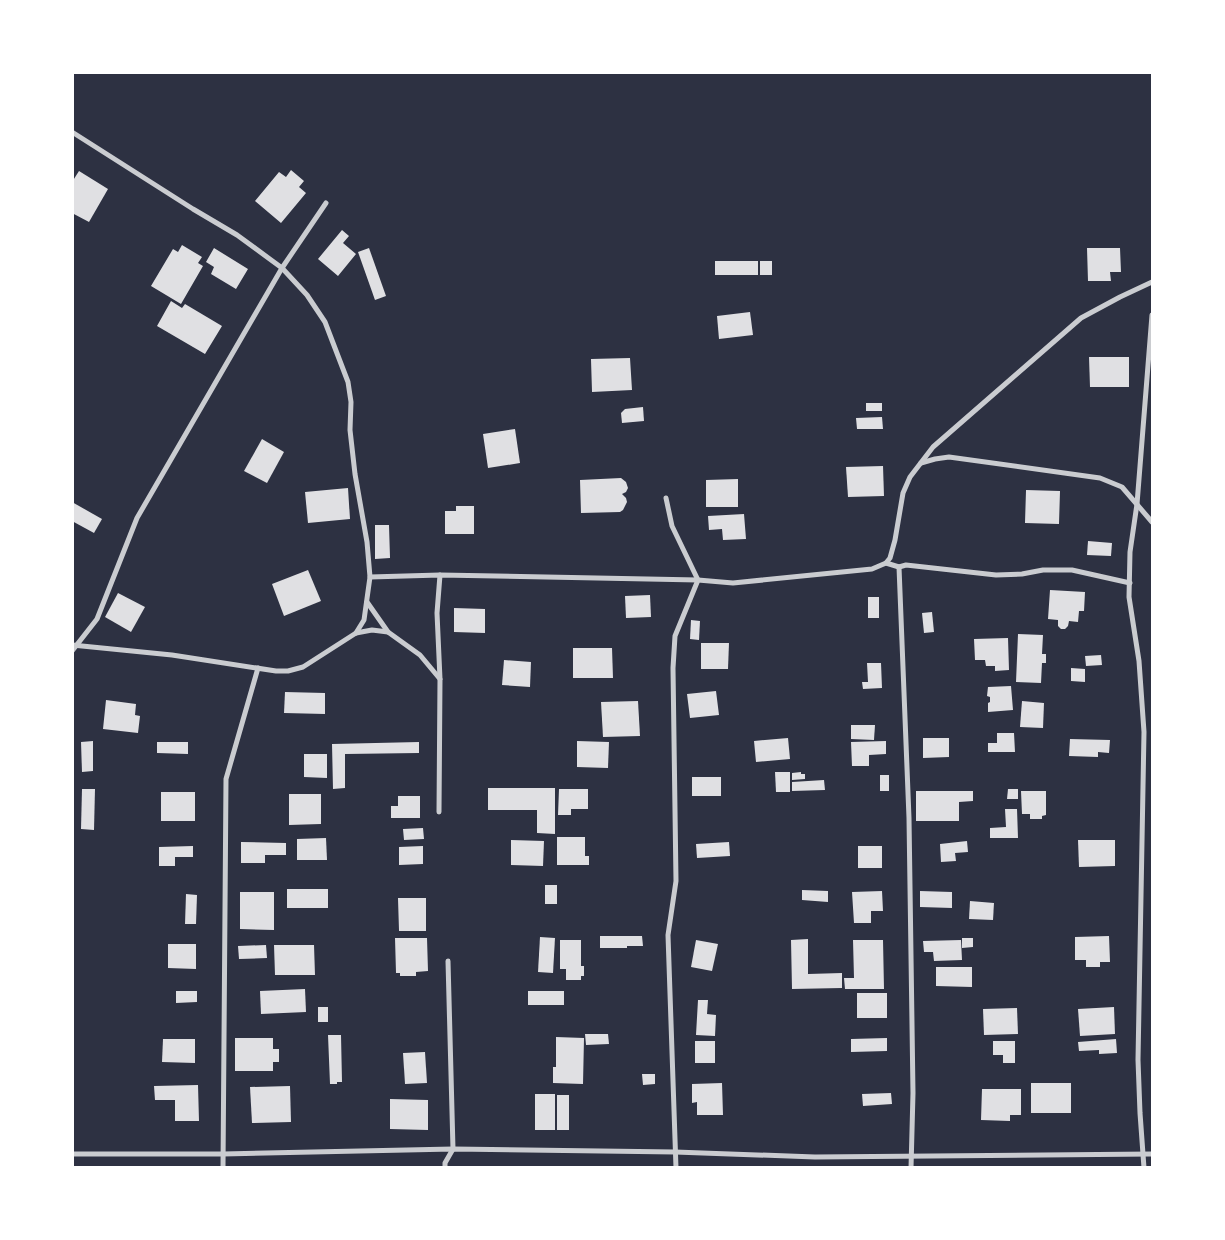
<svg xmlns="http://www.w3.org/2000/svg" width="1225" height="1240" viewBox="0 0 1225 1240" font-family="'Work Sans',sans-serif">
<rect width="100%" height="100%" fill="#2d3142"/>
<g fill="#e0e0e3">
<path d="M291,170L304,181L299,187L306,193L281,223L255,201L279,172L286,177Z"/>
<path d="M79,171L108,189L89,222L72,213V182Z"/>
<path d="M342,230L349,236L343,243L356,254L338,276L318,259Z"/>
<path d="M182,245L202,257L198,263L203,266L181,304L151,286L173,249L178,252Z"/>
<path d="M214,248L248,269L236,289L211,274L214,267L206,262Z"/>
<path d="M369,248L386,296L375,300L358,252Z"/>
<path d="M1087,248H1120L1121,272H1110L1111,281H1088Z"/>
<rect x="715" y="261" width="43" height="14"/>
<rect x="760" y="261" width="12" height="14"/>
<path d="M171,301L182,308L185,304L222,326L205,354L157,326Z"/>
<path d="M750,312L753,335L719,339L717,316Z"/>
<path d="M1089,357H1129V387H1090Z"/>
<path d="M630,358L632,390L592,392L591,359Z"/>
<rect x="866" y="403" width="16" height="8"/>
<path d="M643,407L644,421L622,423L621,413L625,409Z"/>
<path d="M882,417L883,429H857L856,418Z"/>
<path d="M515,429L520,463L488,468L483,434Z"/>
<path d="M262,439L284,452L267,483L244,471Z"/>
<path d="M883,466L884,496L848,497L846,467Z"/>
<path d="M621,478L626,482L628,488L626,492L622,494L626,498L627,502L623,510L620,512L581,513L580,480Z"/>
<path d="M738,479V507H706V480Z"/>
<path d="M348,488L350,519L308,523L305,492Z"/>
<path d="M1026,490L1060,491L1059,524L1025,523Z"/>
<path d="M72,502L102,519L94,533L72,521Z"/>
<path d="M456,506H474V534H445V511H456Z"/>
<path d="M744,514L746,539L723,540L722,529L709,530L708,516Z"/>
<path d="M375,525H389L390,558L375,559Z"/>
<path d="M1088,541L1112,543L1111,556L1087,555Z"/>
<path d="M308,570L321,601L284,616L272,584Z"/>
<path d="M1050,590L1085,592L1084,611H1079L1078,622L1069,621L1068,626L1065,629H1061L1058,626V620L1048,619Z"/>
<path d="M118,593L145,607L131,632L105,617Z"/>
<path d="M650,595L651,617L626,618L625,596Z"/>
<rect x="868" y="597" width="11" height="21"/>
<path d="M454,608L485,609V633L454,632Z"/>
<path d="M932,612L934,632L924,633L922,613Z"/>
<path d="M691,620L700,621L699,640L690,639Z"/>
<path d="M1018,634L1043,635L1042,654H1046V663H1042L1041,683L1016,682Z"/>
<path d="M1008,638L1009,670L995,671V666H986L985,660H975L974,639Z"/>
<path d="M701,643H729L728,669H701Z"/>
<path d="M573,648H612L613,678H573Z"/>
<path d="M1101,655L1102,665L1086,666L1085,656Z"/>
<path d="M504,660L531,662L530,687L502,685Z"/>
<path d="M867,663H881L882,688L863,689L862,682H868Z"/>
<path d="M1071,668L1085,669V682L1071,681Z"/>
<path d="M1011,686L1013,710L988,712V703L990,702V697L987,696L988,687Z"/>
<path d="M716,691L719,715L690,718L687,694Z"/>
<path d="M285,692L325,693V714L284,713Z"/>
<path d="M106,700L136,704L135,715L140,716L138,733L103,729Z"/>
<path d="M638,701L640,736L603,737L601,702Z"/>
<path d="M1022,701L1044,703L1043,728L1020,727Z"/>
<path d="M851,725H875L874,740L851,739Z"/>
<path d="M997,733H1014L1015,752H988V743H997Z"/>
<path d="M788,738L790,759L756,762L754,741Z"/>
<path d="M923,738H949V757L923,758Z"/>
<path d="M1070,739L1110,740L1109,753L1098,752V757L1069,756Z"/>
<path d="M93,741V771L82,772L81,742Z"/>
<path d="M577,741L609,742L608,768L577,767Z"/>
<path d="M886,741V754L869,755V766H852L851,742Z"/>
<path d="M157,742H188V754L157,753Z"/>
<path d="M419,742V753L345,754V788L333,789L332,744Z"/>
<path d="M304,754H327V778L304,777Z"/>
<path d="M775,772H790V792H776Z"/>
<path d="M801,772V774H805V779L792,780V773Z"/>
<rect x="880" y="775" width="9" height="16"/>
<rect x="692" y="777" width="29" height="19"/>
<path d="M824,780L825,790L792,791V782Z"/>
<path d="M488,788H555V834L537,833V810H488Z"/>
<path d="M82,789H95L94,830L81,829Z"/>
<path d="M559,789H588V809H571V815H558Z"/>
<path d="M1008,789H1018V799H1007Z"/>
<path d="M916,791H973V801L959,802V821H916Z"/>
<path d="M1021,791H1046V815L1042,816V819H1030V814H1022Z"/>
<rect x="161" y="792" width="34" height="29"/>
<path d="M289,794H321V824L289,825Z"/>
<path d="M398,796H420V818H391V806H398Z"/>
<path d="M1005,809H1017L1018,838H990V828L1006,827Z"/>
<path d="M423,828L424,839L404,840L403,829Z"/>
<path d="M557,837H585V856H589V865H557Z"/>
<path d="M326,838L327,860H297V839Z"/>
<path d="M511,840L544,841L543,866L511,865Z"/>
<path d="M1078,840H1115V866L1079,867Z"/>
<path d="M967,841L968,852L955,853L956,861L941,862L940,844Z"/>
<path d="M241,842L286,843V855H265V863H241Z"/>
<path d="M729,842L730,856L697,858L696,844Z"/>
<path d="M193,846V857H175V866H159V847Z"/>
<path d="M423,846V864L399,865V847Z"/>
<rect x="858" y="846" width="24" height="22"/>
<rect x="545" y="885" width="12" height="19"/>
<rect x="287" y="889" width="41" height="19"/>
<path d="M802,890L828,891V902L802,900Z"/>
<path d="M882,891L883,911H871V923H854L852,892Z"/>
<path d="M920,891L952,892V908L920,907Z"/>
<path d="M240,892H274V930L240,929Z"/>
<path d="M186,894L197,895L196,924H185Z"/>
<path d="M398,898H426V931H399Z"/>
<path d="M970,901L994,903L993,920L969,919Z"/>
<path d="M600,936H642L643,946H627V948H600Z"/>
<path d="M1109,936L1110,962H1100V967H1086V960H1075V937Z"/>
<path d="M540,937L555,938L553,973L538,972Z"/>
<path d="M395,938H427L428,971L416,972V976H400V973H396Z"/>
<path d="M962,938H973V947L962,948Z"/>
<path d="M808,939V974L842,973V988L792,989L791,940Z"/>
<path d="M560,940H581V966H584V976H581V980H566V969H560Z"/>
<path d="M696,940L718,944L712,971L691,967Z"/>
<path d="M853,940H883L884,989H845L844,978H854Z"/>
<path d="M961,940L962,960L934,961L933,952H924L923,941Z"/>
<path d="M168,944H196V969L168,968Z"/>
<path d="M266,945L267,958L239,959L238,946Z"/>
<path d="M274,945H314L315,975H275Z"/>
<path d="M936,967H972V987L936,986Z"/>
<path d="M305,989L306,1012L261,1014L260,991Z"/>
<path d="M176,991H197V1002L176,1003Z"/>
<rect x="528" y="991" width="36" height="14"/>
<rect x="857" y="993" width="30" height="25"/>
<path d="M698,1000H708L707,1014L716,1015L715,1036L696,1035Z"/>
<rect x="318" y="1007" width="10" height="15"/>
<path d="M1114,1007L1115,1034L1080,1036L1078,1009Z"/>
<path d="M1017,1008L1018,1034L984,1035L983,1009Z"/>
<path d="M585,1034H608L609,1044L586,1045Z"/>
<path d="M328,1035H341L342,1082H337V1084H330Z"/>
<path d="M556,1037L584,1038L583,1084L553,1083V1067H556Z"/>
<path d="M235,1038H273V1049H279V1062H273V1071H235Z"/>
<path d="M887,1038V1051L851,1052V1039Z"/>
<path d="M163,1039H195V1063L162,1062Z"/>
<path d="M1116,1039L1117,1053L1099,1054V1050L1079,1051L1078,1042Z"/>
<rect x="695" y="1041" width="20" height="22"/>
<path d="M993,1041H1015V1063H1003V1055H993Z"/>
<path d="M425,1052L427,1083L405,1084L403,1053Z"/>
<path d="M642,1074H655V1084L643,1085Z"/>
<path d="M722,1083L723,1115H697V1102L692,1103V1084Z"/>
<rect x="1031" y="1083" width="40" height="30"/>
<path d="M198,1085L199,1121H175V1100H155L154,1086Z"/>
<path d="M290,1086L291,1122L252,1123L250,1087Z"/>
<path d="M982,1089H1021V1115H1010V1121L981,1120Z"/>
<path d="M891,1093L892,1104L863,1106L862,1094Z"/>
<rect x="535" y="1094" width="20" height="36"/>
<rect x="557" y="1095" width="12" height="35"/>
<path d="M390,1099L428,1100V1130L390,1129Z"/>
</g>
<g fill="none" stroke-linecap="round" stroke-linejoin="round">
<g stroke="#caccd0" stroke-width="5">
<path d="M72,132L193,209L237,235L282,268L307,295L325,322L348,382L351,402L350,430L355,474L367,542L370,577L364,620L356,633"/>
<path d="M921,463L935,459L949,457L1100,478L1122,487L1152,522"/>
<path d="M666,498L672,526L698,580L675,636L673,668L676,881L668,935L676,1168"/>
<path d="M886,563L899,567L906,565L996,575L1022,574L1043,570H1072L1130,583"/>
<path d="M899,567L909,818L913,1093L911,1168"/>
<path d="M370,577L440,575L698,580L733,583L872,569L886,563L890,558L895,540L903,493L910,477L933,447L1081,318L1120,297L1152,282"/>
<path d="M367,602L388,632L420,655L440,679"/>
<path d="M72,645L172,655L276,671H288L303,667L356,633L372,630L388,632"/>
<path d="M72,651L97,619L137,518L282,268L326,203"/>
<path d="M439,812L440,679L437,613L440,575"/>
<path d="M72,1154H223L453,1149L675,1152L815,1157L1152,1154"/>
<path d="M223,1168L226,779L258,668"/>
<path d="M445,1168V1163L453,1149L448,961"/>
<path d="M1144,1168L1140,1113L1138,1060L1144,732L1139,661L1129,597L1130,552L1137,504L1152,315"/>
</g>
</g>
<rect width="1225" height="1240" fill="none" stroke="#ffffff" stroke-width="148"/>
</svg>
